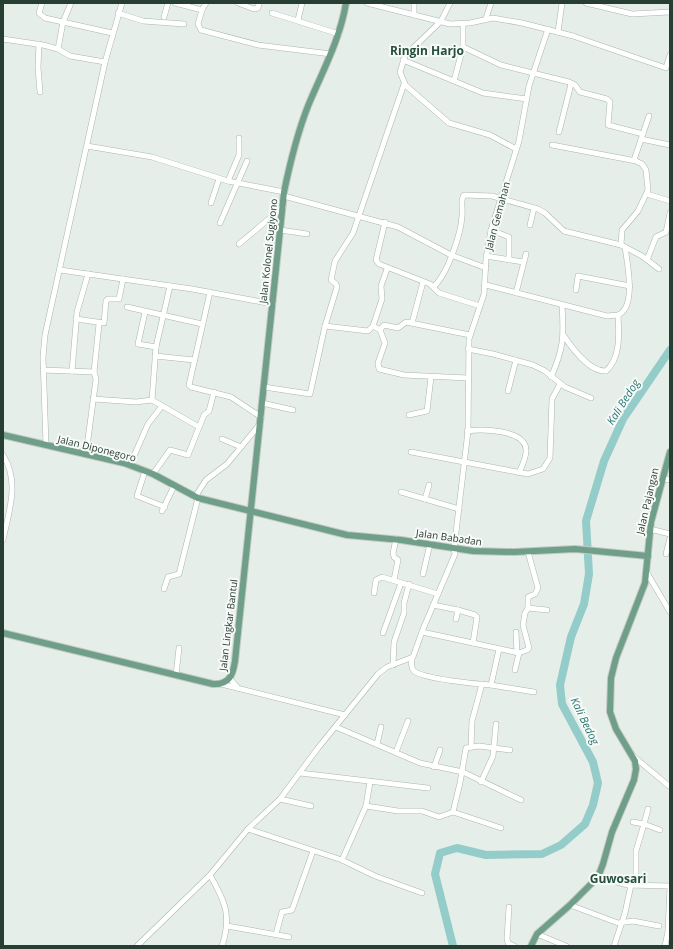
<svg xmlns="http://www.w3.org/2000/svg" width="673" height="949" viewBox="0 0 673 949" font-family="'Open Sans',sans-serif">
<rect width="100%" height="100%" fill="#e6eee9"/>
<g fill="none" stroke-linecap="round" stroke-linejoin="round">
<path stroke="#94ccca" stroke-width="8" d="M453,946L435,874L440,853L457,848L486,855L542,854L561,845L585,824L593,805L598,783L593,762L562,704L560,685L571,637L584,604L589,574L586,521L604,461L623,419L670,350"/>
<defs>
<g id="minor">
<path d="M42,3L39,13L45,18L112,33"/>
<path d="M175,3L202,10"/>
<path d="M206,3L202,10L198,24L201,30L258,45L331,54"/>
<path d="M238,3L254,9L258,8L259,3"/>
<path d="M367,3L450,24L470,23L493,18L522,23L573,36L666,68L670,55"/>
<path d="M414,3V15"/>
<path d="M586,3L632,14L670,12"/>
<path d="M118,13L143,21L184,24"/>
<path d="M272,13L339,34"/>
<path d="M164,17L168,3"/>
<path d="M486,18L491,3"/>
<path d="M298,20L302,3"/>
<path d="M558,32L562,3"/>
<path d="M3,39L43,45L58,49L70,56L105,62"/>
<path d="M39,44L38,67L40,92"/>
<path d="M463,47L501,65L569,82L575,85L580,92L607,99L610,102L608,125L643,134"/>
<path d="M58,49L63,22L71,3"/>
<path d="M403,60L483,93L527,99"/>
<path d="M454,81L463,47V24"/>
<path d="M405,84L400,72L405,56L441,21L450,3"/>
<path d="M559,132L571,84"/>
<path d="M641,139L670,145"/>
<path d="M552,145L636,161L642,164L646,170L648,190L638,211L622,230L621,245"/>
<path d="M87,146L152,157L228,181L284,192"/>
<path d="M634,160L649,116"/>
<path d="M228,181L239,155V138"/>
<path d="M647,194L670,201"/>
<path d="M284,196L398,227L451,255L486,268"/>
<path d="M211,203L219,179"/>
<path d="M385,222L376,260L379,264L430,284L439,293L480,306"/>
<path d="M220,223L247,161"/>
<path d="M530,225L534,208"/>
<path d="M280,230L307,234"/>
<path d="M491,230L509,237V260"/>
<path d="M239,244L283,207"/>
<path d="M486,256L523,262"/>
<path d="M647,260L656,237L666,232L670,213"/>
<path d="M387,269L381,286L382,299L373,326L380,330L385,343L378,363L379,369L404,375L468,378"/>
<path d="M60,270L192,289L273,304"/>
<path d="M486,285L607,316L618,315C637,307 627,262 625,247"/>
<path d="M433,287C447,276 461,234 462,216C463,209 460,200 464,195L492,196L538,209L545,213L564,231L621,245L642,256L659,269"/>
<path d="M576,290L578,276L630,286"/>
<path d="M210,292L189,385L191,387L231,397L261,417"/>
<path d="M516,293L526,254"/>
<path d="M127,307L202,324"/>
<path d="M145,312L138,344L156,347"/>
<path d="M76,319L104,323L106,301L108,299H119L123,279"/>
<path d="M412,323L423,282"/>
<path d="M325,326L368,331L373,326"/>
<path d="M380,330L384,325L398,328L406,322L470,335"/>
<path d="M564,336C572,348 590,372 606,371C621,358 619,333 618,315"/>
<path d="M468,349L493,354L533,365L545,371L565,387L591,398"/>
<path d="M155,356L194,360"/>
<path d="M43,370L94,372"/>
<path d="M72,371L77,312L88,274"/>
<path d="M551,377C564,348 564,336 562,305"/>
<path d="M264,387L310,394L325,326L337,287L336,284L331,280L335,261L353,233L404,84L449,123L490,135L516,149"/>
<path d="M508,391L516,360"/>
<path d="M93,399L136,402L152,400L199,427"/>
<path d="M152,400L156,347L170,286"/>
<path d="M262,403L293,410"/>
<path d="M409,415L427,411L431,377"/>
<path d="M467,431C481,429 524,429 526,449C527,456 522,466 519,473"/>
<path d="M222,439L241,447"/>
<path d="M46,445L43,357L45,335L105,62L122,3"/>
<path d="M411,452L528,474L543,469L550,458L552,399L560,384"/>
<path d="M86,454L96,379L94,372L99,324"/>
<path d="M3,455C20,482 9,511 3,540"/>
<path d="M130,465L148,424L162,406"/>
<path d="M145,471L137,496L165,507"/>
<path d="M153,474L170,450L188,455L204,415L209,411L214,392"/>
<path d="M662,478L670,480"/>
<path d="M401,492L459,509"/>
<path d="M195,497L206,480L227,464L260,424"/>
<path d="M425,499L429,485"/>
<path d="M162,511L174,486"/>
<path d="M650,529L670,534"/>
<path d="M666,554L670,538"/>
<path d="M647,573L670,612"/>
<path d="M423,574L430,544"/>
<path d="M394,580L398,560L394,557L393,553L396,539"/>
<path d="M164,589L168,577L179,574L198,498"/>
<path d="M374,593L376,580L382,577L438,594"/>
<path d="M433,605L458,610L456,619"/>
<path d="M528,608L547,610"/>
<path d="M458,610L475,615L477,617L473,643L519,653"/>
<path d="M422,632L473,643"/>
<path d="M516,632L517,653"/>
<path d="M383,633L401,583"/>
<path d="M412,659C411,662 411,668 414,671C424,679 477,684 491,685L499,649"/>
<path d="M393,665L394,642L404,613V603L409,584"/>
<path d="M515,670L519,653L527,650L529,648L523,625L525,613L528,608V597L535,594L538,588L528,552"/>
<path d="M176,675L179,648"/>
<path d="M230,679L238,688"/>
<path d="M221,684L345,715"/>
<path d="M491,685L534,692"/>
<path d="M336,727L420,763L463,772L521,800"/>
<path d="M377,744L381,727"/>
<path d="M471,747L472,721L482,684"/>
<path d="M396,752L408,721"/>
<path d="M633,756L669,786"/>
<path d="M434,767L440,750"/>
<path d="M300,773L428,788"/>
<path d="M370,782L366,806L398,811H422L439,817L453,812L501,828"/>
<path d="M481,782L493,756L496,724"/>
<path d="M280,799L311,806"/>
<path d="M453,812L460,783L466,748L479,746L510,750"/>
<path d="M633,822L644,824L648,809"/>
<path d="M248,829L342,860L375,876L422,893"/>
<path d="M342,860L366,806"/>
<path d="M210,875C225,901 232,916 222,946"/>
<path d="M598,877L628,885L670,886"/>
<path d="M636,885V851L644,824L660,830"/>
<path d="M570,905L618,923L633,921L659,926"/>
<path d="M509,907L507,939L508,943L514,946"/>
<path d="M227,926L289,937"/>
<path d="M276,934L282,912L292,910L313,851"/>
<path d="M537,934L566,946"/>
<path d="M137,946L210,875L248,829L280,799L318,748L378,674L387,667L413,657L423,629L455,554L454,549L468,431L469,339L484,294L486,259L491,230L519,141L529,86L548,29"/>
<path d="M614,946L625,913L631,885"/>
<path d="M665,946L668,931L670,886"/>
</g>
<g id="major">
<path d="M3,435L124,463L153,474L198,498L347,535L401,540L473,551L514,552L575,549L648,556"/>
<path d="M3,633L213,684C229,685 233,675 235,661L284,192C290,163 297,134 308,106C322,72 340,40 346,3"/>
<path d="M531,946L537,934L570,905L598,877L603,864L612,832L634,780L636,769L635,761L616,729L610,712L611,678L616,658L645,583L651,522L670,452"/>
</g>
</defs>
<use href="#minor" stroke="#a9b6af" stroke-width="6"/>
<use href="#major" stroke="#c3c9c6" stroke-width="8"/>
<use href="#minor" stroke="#fff" stroke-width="5"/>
<use href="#major" stroke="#6f9e89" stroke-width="6"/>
</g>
<g text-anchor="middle" stroke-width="4" stroke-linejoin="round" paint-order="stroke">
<g font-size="10" fill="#273e33" stroke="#f7faf8">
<text transform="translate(497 216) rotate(-75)" y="4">Jalan Gemahan</text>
<text transform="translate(268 251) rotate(-84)" y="4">Jalan Kolonel Sugiyono</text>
<text transform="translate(97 448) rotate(14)" y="4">Jalan Diponegoro</text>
<text transform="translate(647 501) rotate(-77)" y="4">Jalan Pajangan</text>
<text transform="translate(449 537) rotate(8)" y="4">Jalan Babadan</text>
<text transform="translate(228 625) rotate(-83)" y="4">Jalan Lingkar Bantul</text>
</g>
<g font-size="11" font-style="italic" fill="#267573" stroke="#f7faf8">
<text transform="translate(623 402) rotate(-58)" y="4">Kali Bedog</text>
<text transform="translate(585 721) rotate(64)" y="4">Kali Bedog</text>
</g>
<g font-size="12" font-weight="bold" fill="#244f3c" stroke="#f7faf8">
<text x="427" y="55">Ringin Harjo</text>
<text x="618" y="883">Guwosari</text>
</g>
</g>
<rect width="673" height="949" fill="none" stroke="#273e33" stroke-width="8"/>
</svg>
